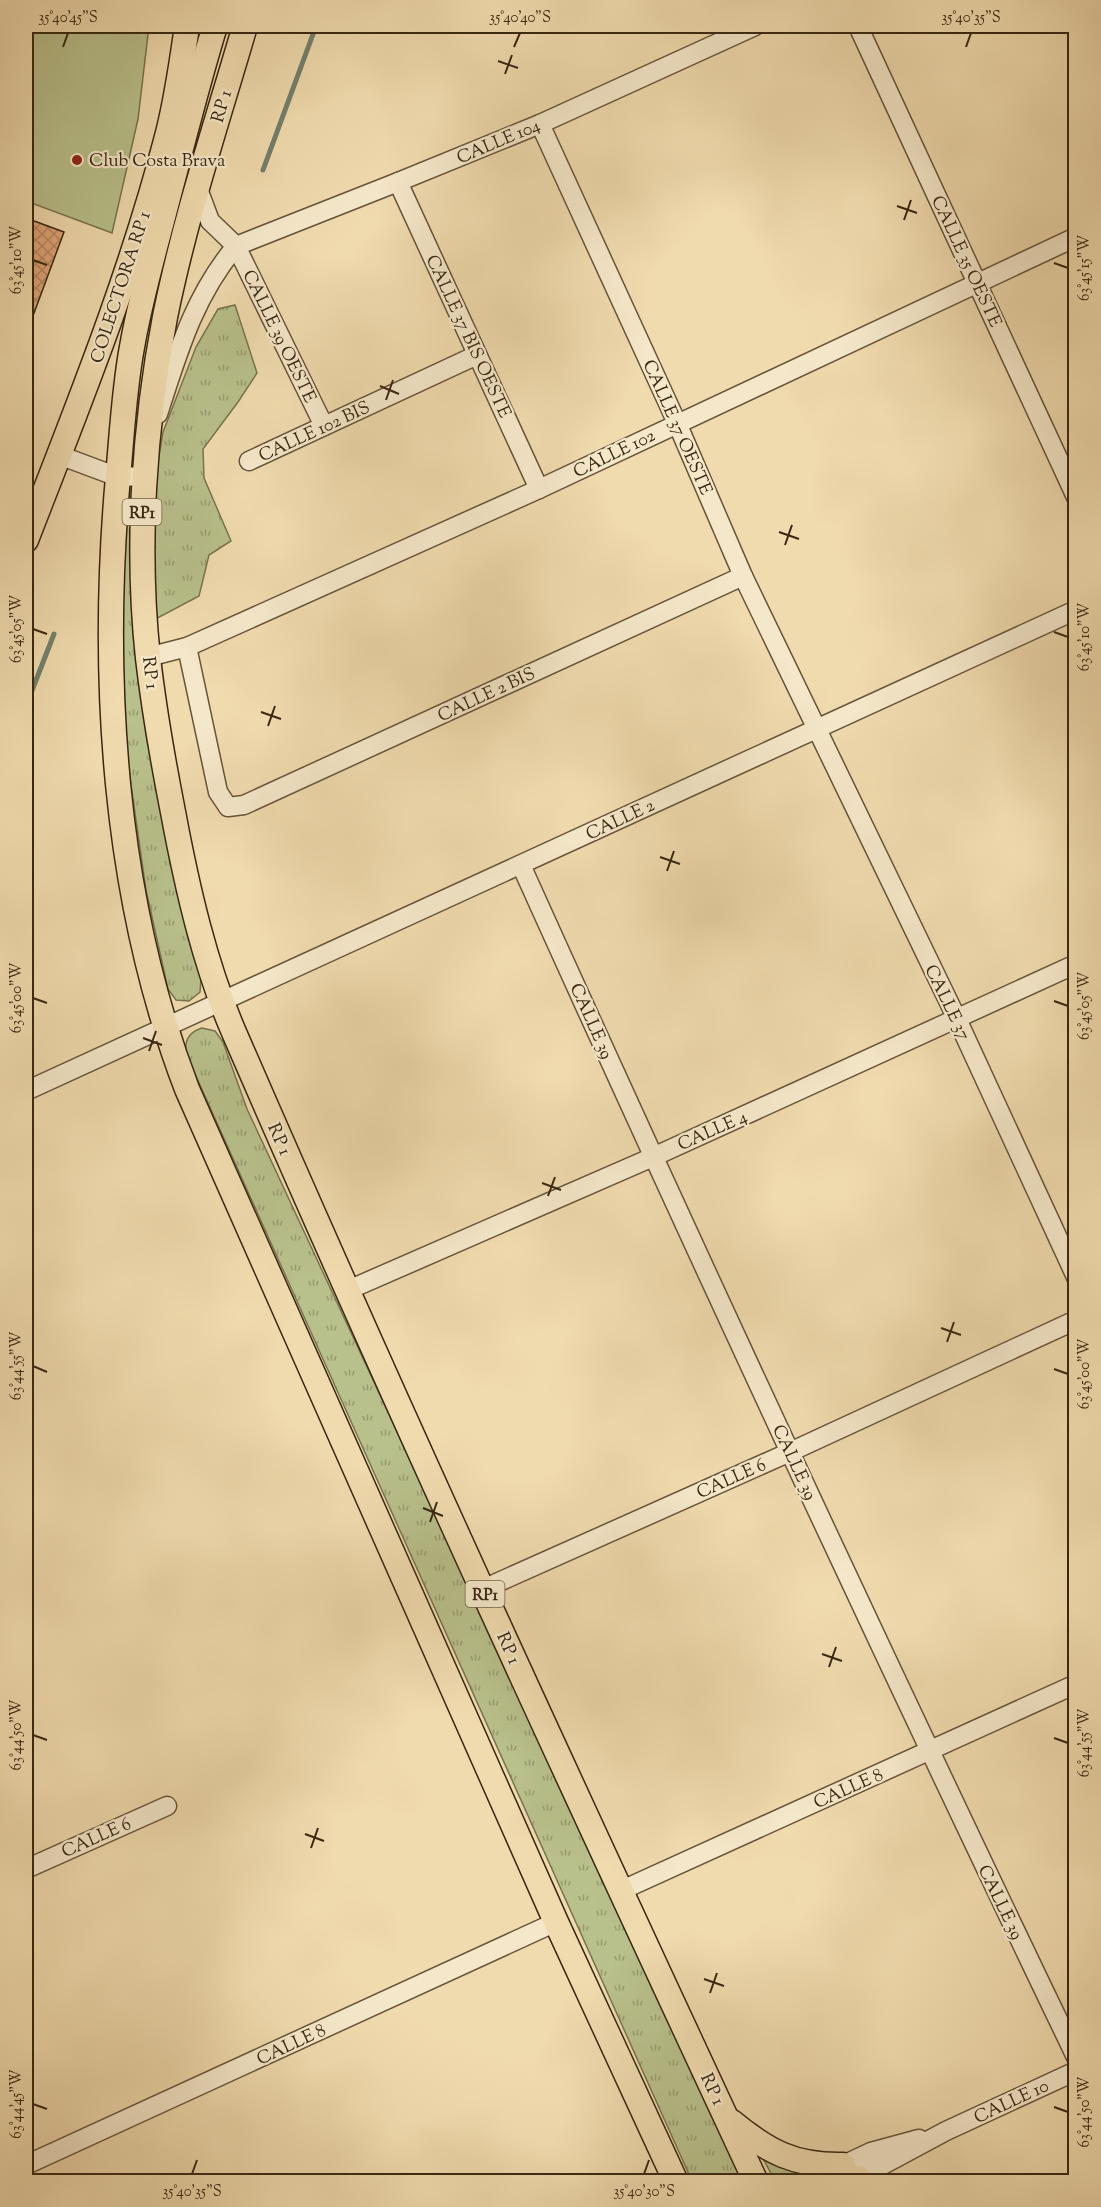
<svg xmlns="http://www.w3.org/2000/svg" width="1101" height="2207" font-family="'Sorts Mill Goudy',serif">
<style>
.grass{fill:url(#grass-tufts);stroke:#78744e;stroke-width:1.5}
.garden{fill:#b8c08b;stroke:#78744e;stroke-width:1.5}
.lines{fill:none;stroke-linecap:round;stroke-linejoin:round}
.stream{stroke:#73806e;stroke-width:5}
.building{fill:url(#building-cross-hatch);stroke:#382712;stroke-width:1.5}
.minor-casing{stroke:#665439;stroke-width:21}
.major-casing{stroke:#382712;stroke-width:27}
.minor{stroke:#f5e8ca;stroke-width:18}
.major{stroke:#f0dbae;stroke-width:24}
.ticks{fill:none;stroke:#382712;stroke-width:2}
.poi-dot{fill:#8f2418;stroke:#f5e8ca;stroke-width:2}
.labels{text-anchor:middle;stroke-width:4.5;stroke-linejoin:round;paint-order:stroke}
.shield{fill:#f5e8ca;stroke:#716149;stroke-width:1.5}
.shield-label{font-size:16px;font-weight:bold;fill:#382712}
.street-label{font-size:18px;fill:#382712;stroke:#f5e8ca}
.poi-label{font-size:18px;fill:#382712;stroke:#f5e8ca;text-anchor:start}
.neatline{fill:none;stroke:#382712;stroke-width:2}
.ticks-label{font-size:15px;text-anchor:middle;fill:#382712}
</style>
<defs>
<pattern id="grass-tufts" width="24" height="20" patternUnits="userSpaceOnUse" patternTransform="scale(1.5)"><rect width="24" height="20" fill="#b8c08b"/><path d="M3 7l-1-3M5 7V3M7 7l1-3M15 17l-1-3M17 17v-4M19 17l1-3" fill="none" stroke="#979c70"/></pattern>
<pattern id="building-cross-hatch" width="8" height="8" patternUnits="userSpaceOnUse" patternTransform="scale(1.5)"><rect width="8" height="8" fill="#dea577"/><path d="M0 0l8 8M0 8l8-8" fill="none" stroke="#b58660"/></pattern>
</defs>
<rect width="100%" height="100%" fill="#f0dbae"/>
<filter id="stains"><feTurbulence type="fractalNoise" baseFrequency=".00333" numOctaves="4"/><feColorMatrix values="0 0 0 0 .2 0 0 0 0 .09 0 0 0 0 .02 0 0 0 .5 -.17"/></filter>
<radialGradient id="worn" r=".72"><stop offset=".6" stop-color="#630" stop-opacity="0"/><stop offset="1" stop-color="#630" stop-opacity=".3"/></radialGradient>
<g class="grass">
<path d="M235 305 257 373 238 402 203 449 204 478 231 541 209 555 199 596 150 622 152 499 163 432 196 347 218 309Z"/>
<path d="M141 400 142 466 161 801 201 979 200 992 189 1001 176 1000 168 989 146 890 126 750 121 647 125 526Z"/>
<path d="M202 1028 215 1031 223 1042 247 1109 742 2173 744 2181H692L186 1054C184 1041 189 1032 202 1028Z"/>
<path d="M759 2151 818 2169 793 2181H775Z"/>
</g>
<path class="garden" d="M26 26H149L138 119 112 233 26 201Z"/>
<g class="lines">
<g class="stream">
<path d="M263 170 316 26"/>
<path d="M26 706 54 634"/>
</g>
</g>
<path class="building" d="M26 218 64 232 27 332H26Z"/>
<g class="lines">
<g class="minor-casing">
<g id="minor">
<path d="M858 26 1076 497"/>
<path d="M540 124 677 423 743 576 957 1019 1076 1277"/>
<path d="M398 182 539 489"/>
<path d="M198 189 210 221 236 246 324 426"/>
<path d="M158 414C178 352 194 296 236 246L398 182 540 124 755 26"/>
<path d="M59 455 118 477 145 476"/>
<path d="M249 461 477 355"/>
<path d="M187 647 218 792 228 807 244 805 743 576"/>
<path d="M148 657 187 647 539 489 1076 237"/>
<path d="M521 865C701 1264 886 1662 1076 2057"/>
<path d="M26 1091 1076 610"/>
<path d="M346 1291 653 1157 1076 964"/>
<path d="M483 1589 790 1452 1076 1320"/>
<path d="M26 1869 167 1806"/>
<path d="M620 1891 1076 1684"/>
<path d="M26 2165 556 1922"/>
<path d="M807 2182 871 2152 919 2139"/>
<path d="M851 2182 946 2131 1076 2071"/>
</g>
</g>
<g class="major-casing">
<g id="major">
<path d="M215 26C198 81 184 138 169 194 156 245 141 295 132 347 124 390 122 434 118 477 100 679 114 899 187 1089L556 1922 676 2182"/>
<path d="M245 26C217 122 185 218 165 317 144 426 136 548 148 658 154 710 163 761 173 812 187 887 205 967 236 1037 403 1422 579 1802 756 2182"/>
<path d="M26 540C78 406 132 273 168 133 177 98 182 61 187 26"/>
<path d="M732 2122C768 2152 795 2166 843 2165"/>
<path d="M854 2182 858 2178"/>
</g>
</g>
<use href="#minor" class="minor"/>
<use href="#major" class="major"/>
</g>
<path class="ticks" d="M63 47 68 33M514 47 520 33M966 47 971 33M498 61 518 68M505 74 512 55M897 206 917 213M904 220 911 200M33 260 47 265M1054 263 1068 268M380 386 399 394M386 400 393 380M779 532 799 539M785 545 792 525M33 629 47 634M1054 632 1068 637M261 712 281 719M268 726 275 706M660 857 680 864M667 871 674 851M33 998 47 1003M1054 1001 1068 1006M143 1038 162 1045M149 1051 156 1031M542 1183 561 1190M548 1196 555 1177M941 1328 961 1335M947 1342 954 1322M33 1366 47 1372M1054 1369 1068 1374M423 1508 443 1516M430 1522 437 1502M822 1654 842 1661M829 1667 836 1647M33 1735 47 1740M1054 1738 1068 1743M305 1834 324 1841M311 1848 318 1828M704 1979 724 1986M710 1993 717 1973M33 2104 47 2109M1054 2107 1068 2112M192 2174 197 2160M644 2174 649 2160"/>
<circle class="poi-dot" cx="77" cy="160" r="6"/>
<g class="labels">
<g class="shield">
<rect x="122.5" y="499" width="39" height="26" rx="4.5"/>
<rect x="465.5" y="1581" width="39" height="26" rx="4.5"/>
</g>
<g class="shield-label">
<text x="142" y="518">RP1</text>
<text x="485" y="1600">RP1</text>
</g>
<g class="street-label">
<text transform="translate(221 106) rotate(-74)" y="6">RP 1</text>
<text transform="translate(498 141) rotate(-23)" y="6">CALLE 104</text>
<text transform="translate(967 261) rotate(65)" y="6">CALLE 35 OESTE</text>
<text transform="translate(120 287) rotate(-72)" y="6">COLECTORA RP 1</text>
<text transform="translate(280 336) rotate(64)" y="6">CALLE 39 OESTE</text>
<text transform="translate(469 336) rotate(65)" y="6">CALLE 37 BIS OESTE</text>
<text transform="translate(678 427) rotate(66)" y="6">CALLE 37 OESTE</text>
<text transform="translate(314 431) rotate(-25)" y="6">CALLE 102 BIS</text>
<text transform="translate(614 453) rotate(-26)" y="6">CALLE 102</text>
<text transform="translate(151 673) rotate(83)" y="6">RP 1</text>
<text transform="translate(486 694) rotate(-25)" y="6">CALLE 2 BIS</text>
<text transform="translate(620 819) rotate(-25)" y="6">CALLE 2</text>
<text transform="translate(948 1002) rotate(64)" y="6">CALLE 37</text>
<text transform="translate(592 1021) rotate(66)" y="6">CALLE 39</text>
<text transform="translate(712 1130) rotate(-24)" y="6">CALLE 4</text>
<text transform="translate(280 1139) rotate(66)" y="6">RP 1</text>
<text transform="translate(795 1462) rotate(65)" y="6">CALLE 39</text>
<text transform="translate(731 1478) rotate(-24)" y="6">CALLE 6</text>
<text transform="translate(509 1648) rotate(66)" y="6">RP 1</text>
<text transform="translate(848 1788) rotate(-24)" y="6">CALLE 8</text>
<text transform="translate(96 1837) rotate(-24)" y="6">CALLE 6</text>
<text transform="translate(1001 1902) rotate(64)" y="6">CALLE 39</text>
<text transform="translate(291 2044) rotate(-25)" y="6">CALLE 8</text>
<text transform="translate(713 2089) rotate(65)" y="6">RP 1</text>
<text transform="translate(1011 2101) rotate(-25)" y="6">CALLE 10</text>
</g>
<g class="poi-label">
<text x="89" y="166">Club Costa Brava</text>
</g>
</g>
<rect width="1101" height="2207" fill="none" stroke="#f0dbae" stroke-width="66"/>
<rect x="33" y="33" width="1035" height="2141" class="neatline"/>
<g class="ticks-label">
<text x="68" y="22">35°40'45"S</text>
<text x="520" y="22">35°40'40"S</text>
<text x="971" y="22">35°40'35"S</text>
<text transform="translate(16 260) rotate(-90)" y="5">63°45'10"W</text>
<text transform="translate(1084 268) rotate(-90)" y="5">63°45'15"W</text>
<text transform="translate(16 629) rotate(-90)" y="5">63°45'05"W</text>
<text transform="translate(1084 637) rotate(-90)" y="5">63°45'10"W</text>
<text transform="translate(16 998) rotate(-90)" y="5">63°45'00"W</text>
<text transform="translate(1084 1006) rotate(-90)" y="5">63°45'05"W</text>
<text transform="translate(16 1366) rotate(-90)" y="5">63°44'55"W</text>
<text transform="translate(1084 1374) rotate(-90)" y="5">63°45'00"W</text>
<text transform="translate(16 1735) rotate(-90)" y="5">63°44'50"W</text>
<text transform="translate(1084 1743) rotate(-90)" y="5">63°44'55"W</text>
<text transform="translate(16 2104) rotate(-90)" y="5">63°44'45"W</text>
<text transform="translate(1084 2112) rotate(-90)" y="5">63°44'50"W</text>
<text x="192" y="2196">35°40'35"S</text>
<text x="644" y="2196">35°40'30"S</text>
</g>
<rect width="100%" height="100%" filter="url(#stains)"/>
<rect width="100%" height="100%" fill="url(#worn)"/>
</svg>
